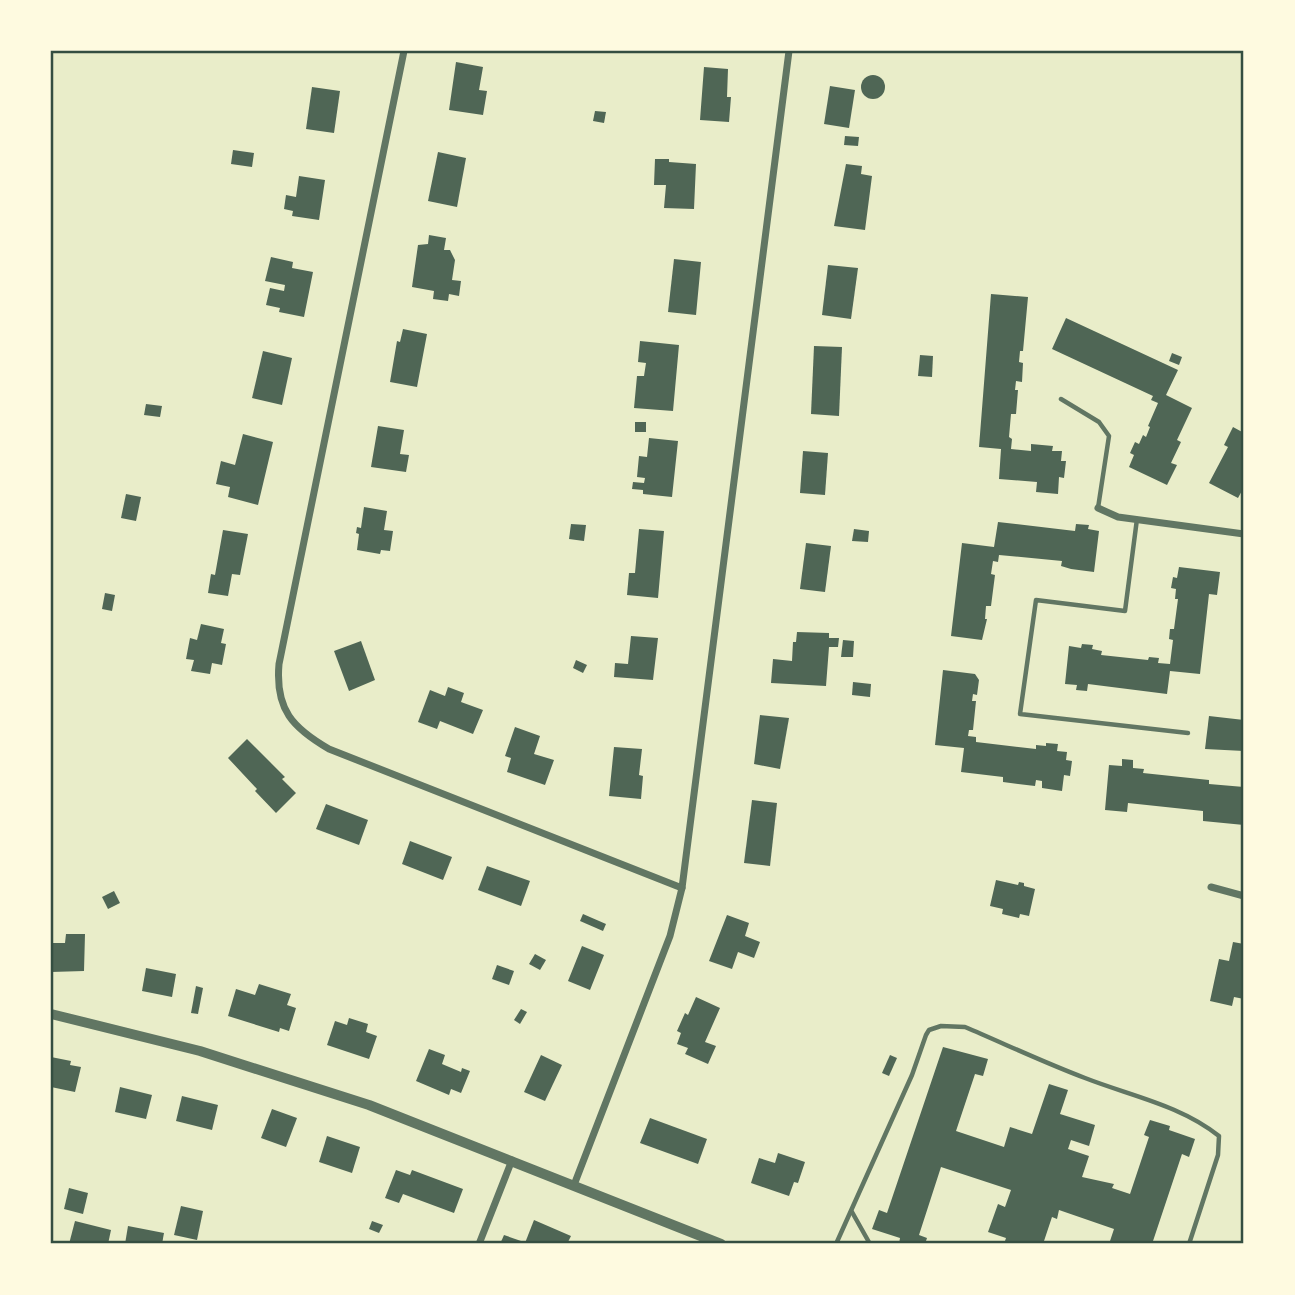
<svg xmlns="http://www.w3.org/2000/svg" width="1295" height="1295" font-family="'Titillium Web',sans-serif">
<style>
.building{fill:#4f6655}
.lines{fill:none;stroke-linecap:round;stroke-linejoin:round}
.service{stroke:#617663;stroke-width:4.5}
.minor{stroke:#617663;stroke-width:7}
.tertiary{stroke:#617663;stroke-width:10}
.neatline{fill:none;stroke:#344e41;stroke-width:2.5}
</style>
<rect width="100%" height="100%" fill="#e9edc9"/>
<g class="building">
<path d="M456 62 483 67 479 90 487 91 483 115 449 110Z"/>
<path d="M704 67 728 69 727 97H731L729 122 700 120Z"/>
<circle cx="873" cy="87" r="12"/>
<path d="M830 86 855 90 849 128 824 124Z"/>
<path d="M312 87 340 91 334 133 306 129Z"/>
<path d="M595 111 606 112 604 123 593 121Z"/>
<path d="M845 136 859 137 858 146 844 145Z"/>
<path d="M233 150 254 153 252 167 231 164Z"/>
<path d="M438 152 466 158 457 207 428 201Z"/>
<path d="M655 159H669V162L696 164 694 209 664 208 666 185H654Z"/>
<path d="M846 164 862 166 861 174 872 176 865 230 834 226Z"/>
<path d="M299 176 325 180 319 220 292 216 293 211 284 209 286 195 296 197Z"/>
<path d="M429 235 446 238 444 250H450L455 260 452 280 461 281 459 296 449 294 448 301 433 299 434 291 412 287 418 245 428 244Z"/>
<path d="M271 257 293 262 292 268 313 272 304 317 279 312 280 308 266 305 270 288 284 291 285 285 265 281Z"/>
<path d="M674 259 701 262 696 315 668 312Z"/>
<path d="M828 265 858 268 851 319 822 315Z"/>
<path d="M991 294 1028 297 1023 351H1020L1019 362 1023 363 1022 382 1016 381 1015 390H1018L1016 414H1011L1009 437 1012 439 1011 449 1031 451V444L1053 446 1052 451H1062L1061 461H1066L1064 478 1059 477 1058 494 1036 492 1037 482 999 479 1001 449 979 447Z"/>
<path d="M1066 318 1178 370 1166 395 1192 408 1177 440 1181 442 1171 463 1177 465 1167 485 1129 467 1134 455 1130 453 1135 442 1139 444 1143 435 1146 437 1150 427 1148 426 1158 403 1151 400 1153 396 1052 349Z"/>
<path d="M403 329 427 334 417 387 390 382 397 341 400 342Z"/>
<path d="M640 341 679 345 673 411 634 408 637 376H644L646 363 638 362Z"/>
<path d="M814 346 842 347 839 416 811 414Z"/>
<path d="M263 351 292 358 282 405 252 398Z"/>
<path d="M1172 353 1182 357 1179 365 1169 361Z"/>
<path d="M920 355 933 356 932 377 918 376Z"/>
<path d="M146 404 162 406 160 417 144 415Z"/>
<rect x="635" y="422" width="11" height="10"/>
<path d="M378 426 404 430 400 454 409 455 406 472 371 467Z"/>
<path d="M1233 427 1244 433V487L1238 498 1209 483 1228 447 1224 445Z"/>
<path d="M243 434 273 442 258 505 228 497 230 487 216 484 221 461 235 465Z"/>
<path d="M649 438 678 441 672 497 643 494V490L632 489 633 482 644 483 645 478 637 477 639 456 647 457Z"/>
<path d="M803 451 828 453 825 495 800 493Z"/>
<path d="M126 494 141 497 136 521 121 518Z"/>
<path d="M364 507 387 511 384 530 393 531 390 551 381 550 380 554 357 550 359 534 356 533 357 527 361 528Z"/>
<path d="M998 522 1075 531 1076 524 1089 525 1088 529 1099 531 1094 572 1071 569 1061 566 1062 561 999 555 998 562 993 561 991 574 995 575 991 606H986L985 619H987L982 640 951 636 962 543 994 547Z"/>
<path d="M571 524 586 525 584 541 569 539Z"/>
<path d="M639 529 664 531 658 598 627 595 629 573H635Z"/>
<path d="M854 529 869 531 868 542 852 541Z"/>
<path d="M223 530 248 534 240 575 232 574 228 596 208 593 211 574 215 575Z"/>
<path d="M806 543 831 546 825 592 800 589Z"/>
<path d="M1179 567 1220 572 1217 595 1209 594 1200 674 1170 671 1167 694 1088 684 1087 691 1076 690 1077 685 1065 684 1069 646 1081 648 1082 644 1093 645 1092 649 1102 651 1101 655 1148 660 1149 657 1159 658 1158 663 1170 664 1173 640 1169 639 1170 629H1174L1178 599H1175L1176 589 1171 588 1173 577 1177 578Z"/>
<path d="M105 593 115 595 112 611 102 609Z"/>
<path d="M201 624 224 629 221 643 226 644 222 665 212 663 210 674 191 671 194 660 186 659 190 638 197 640Z"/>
<path d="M797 632 829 633V638H839L838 647H829L826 686 771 683 773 659 792 661 793 642H796Z"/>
<path d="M631 636 658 638 653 680 614 677 615 663 628 664Z"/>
<path d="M843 640 854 641 853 657H841Z"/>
<path d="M361 641 375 680 349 691 334 651Z"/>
<path d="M576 660 587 665 583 673 573 668Z"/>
<path d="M943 670 975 674 979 680 977 695 973 694 972 701H976L973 730H969L968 736 976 737V742L1036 749V745L1046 746V743L1058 744 1057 751 1067 752 1066 760 1072 761 1070 776 1064 775 1062 791 1042 788V781L1036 780 1035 786 1003 782V777L961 772 964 748 935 745Z"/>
<path d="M853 682 871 684 870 697 852 695Z"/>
<path d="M448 687 464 693 461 702 483 710 473 734 440 721 437 729 418 722 430 690 445 696Z"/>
<path d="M760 715 789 718 780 769 754 764Z"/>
<path d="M1209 716 1244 720V751L1205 749Z"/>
<path d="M515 727 540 736 534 754 554 760 545 785 507 772 511 758 505 756Z"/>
<path d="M247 739 285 777 282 779 296 793 276 813 255 791 257 789 228 758Z"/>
<path d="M614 747 642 749 639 775 643 776 641 799 609 796Z"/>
<path d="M1122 759 1133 760V768L1144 769 1143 773 1209 780V784L1244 787V825L1203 821V811L1128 803 1127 812 1105 810 1109 765 1122 766Z"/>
<path d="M752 800 777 803 770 866 744 863Z"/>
<path d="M326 804 368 820 359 845 316 829Z"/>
<path d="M410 841 452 857 443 880 402 864Z"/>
<path d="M487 866 530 881 521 906 478 890Z"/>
<path d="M996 880 1018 885 1019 882 1024 883V886L1035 889 1029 916 1020 914 1019 918 1002 914 1003 909 990 906Z"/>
<path d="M114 891 120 903 108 909 102 897Z"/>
<path d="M583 914 606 924 603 931 580 921Z"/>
<path d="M727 915 749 923 745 936 760 942 754 958 738 952 732 969 709 961Z"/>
<path d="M66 934H85L84 971 51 972V943H65Z"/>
<path d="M1233 942 1244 944V999L1234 997 1232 1006 1210 1001 1219 959 1229 961Z"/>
<path d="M582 946 604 955 590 990 568 981Z"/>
<path d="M535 954 546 960 540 970 529 964Z"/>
<path d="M497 965 514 971 509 985 492 979Z"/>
<path d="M146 968 176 974 172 997 142 991Z"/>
<path d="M259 984 291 994 287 1005 296 1008 289 1031 280 1028 279 1032 228 1016 236 989 255 995Z"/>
<path d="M196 986 203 988 198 1014 191 1013Z"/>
<path d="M696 997 720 1008 705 1042 716 1046 708 1064 685 1054 688 1048 677 1044 681 1033 677 1031 685 1013 688 1015Z"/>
<path d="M521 1009 527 1012 520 1024 514 1020Z"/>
<path d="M349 1018 368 1024 366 1032 377 1036 369 1059 327 1045 335 1021 347 1025Z"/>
<path d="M943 1047 988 1059 983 1076 975 1074 956 1131 1004 1147 1010 1127 1032 1134 1049 1084 1068 1090 1060 1114 1095 1125 1089 1146 1071 1140 1068 1149 1089 1156 1082 1177 1114 1184 1112 1188 1130 1194 1149 1137 1144 1135 1150 1120 1170 1126 1169 1130 1195 1139 1189 1157 1182 1154 1152 1244H1109L1114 1229 1059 1210 1057 1219 1052 1217 1043 1244H1004L1006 1238 988 1232 998 1204 1005 1207 1011 1190 941 1167 919 1235 927 1238 925 1244H899L900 1238 872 1229 879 1210 887 1213Z"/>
<path d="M429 1049 445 1055 442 1064 461 1072 462 1068 470 1071 461 1093 451 1089 449 1095 416 1081Z"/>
<path d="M541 1055 562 1065 545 1101 524 1092Z"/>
<path d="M890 1055 897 1058 889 1076 882 1073Z"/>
<path d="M51 1057 71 1061 70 1065 81 1067 75 1092 51 1087Z"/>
<path d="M120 1087 152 1095 146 1119 115 1112Z"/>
<path d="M182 1096 218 1105 212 1130 176 1121Z"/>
<path d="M272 1109 297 1118 286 1147 261 1138Z"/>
<path d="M650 1118 707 1139 698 1164 640 1143Z"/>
<path d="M327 1136 360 1147 352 1173 319 1162Z"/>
<path d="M778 1153 805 1162 798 1183 794 1182 789 1196 751 1183 759 1158 775 1163Z"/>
<path d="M396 1170 410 1175 412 1170 463 1189 454 1213 403 1194 399 1203 385 1198Z"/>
<path d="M69 1188 88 1193 83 1214 64 1209Z"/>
<path d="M181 1206 203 1211 197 1240 174 1235Z"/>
<path d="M534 1220 571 1236 567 1244 525 1243Z"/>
<path d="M75 1221 111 1230 108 1244H69Z"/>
<path d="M372 1221 383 1225 379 1233 369 1229Z"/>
<path d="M128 1226 164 1233 162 1244H125Z"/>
<path d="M504 1235 521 1241 520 1244H500Z"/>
</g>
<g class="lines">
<g class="service">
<path d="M1061 399 1099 422 1109 436 1098 508"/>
<path d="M1137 519 1125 611 1036 600 1020 714 1188 733"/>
<path d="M852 1212 870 1244"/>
<path d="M836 1244 912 1075 926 1035 929 1030 941 1026 965 1027C1005 1044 1045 1063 1085 1078 1131 1096 1180 1105 1219 1136L1218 1155 1189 1244"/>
</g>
<g class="minor">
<path d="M404 51 279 664C275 710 293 728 329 749L682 888 789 51"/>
<path d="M1098 508 1118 517 1244 534"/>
<path d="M1211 887 1244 896"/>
<path d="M574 1185 670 936 682 888"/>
<path d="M479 1244 512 1160"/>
</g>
<path class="tertiary" d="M51 1014 200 1051 369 1105 721 1244"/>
</g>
<rect width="1295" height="1295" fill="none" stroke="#fefae0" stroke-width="105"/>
<rect x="52" y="52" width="1190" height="1190" class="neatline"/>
</svg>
